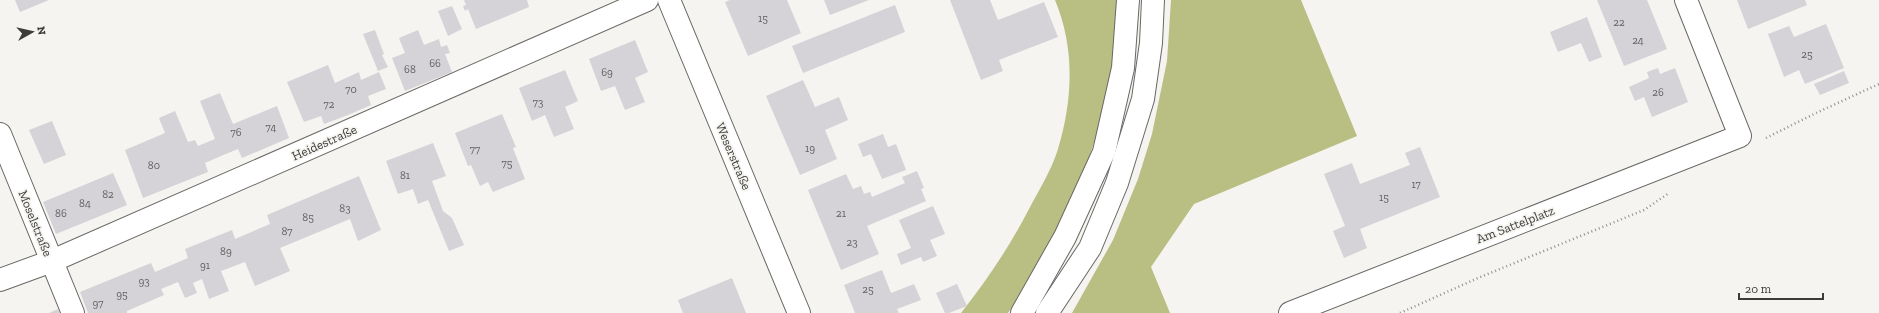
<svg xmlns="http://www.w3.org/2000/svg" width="1879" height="313" font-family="'Zilla Slab',serif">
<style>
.forest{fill:#b9bf83}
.building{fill:#d5d3d7}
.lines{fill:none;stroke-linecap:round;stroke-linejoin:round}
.minor-casing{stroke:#696865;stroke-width:24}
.highway-casing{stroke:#696865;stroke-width:24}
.path{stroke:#90908d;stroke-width:2.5;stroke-dasharray:1 3;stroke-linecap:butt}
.minor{stroke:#fff;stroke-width:22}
.highway{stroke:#fff;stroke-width:22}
.labels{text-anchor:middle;stroke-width:3.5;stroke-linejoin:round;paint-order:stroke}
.number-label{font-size:11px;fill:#626261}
.street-label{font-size:13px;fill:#3c3c3a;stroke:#f5f4f0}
</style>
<rect width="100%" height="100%" fill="#f5f4f0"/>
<g class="forest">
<path d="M1055 0H1119C1116 32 1114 64 1107 96 1089 174 1054 248 1008 313H961C987 280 1010 246 1029 209 1039 190 1052 169 1058 149 1073 99 1075 48 1055 0Z"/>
<path d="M1171 0H1301L1357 136 1194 204 1151 267 1170 313H1072L1113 240 1138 179 1152 134 1167 61Z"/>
</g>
<g class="building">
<path d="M15 0H49L20 12Z"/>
<path d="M464 0H527L529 7 476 29 468 9 465 11 463 6 466 5Z"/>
<path d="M730 0H787L801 33 748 56 725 2Z"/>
<path d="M824 0H869L830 15Z"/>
<path d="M950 0H990L998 20 1044 2 1058 37 999 60 1003 71 981 80Z"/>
<path d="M1597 0H1647L1667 49 1624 66Z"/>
<path d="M1737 0H1805L1807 5 1748 29Z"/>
<path d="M895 5 905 32 803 73 792 46Z"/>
<path d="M452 6 462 29 448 36 438 11Z"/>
<path d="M1587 17 1602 57 1589 62 1581 43 1558 52 1550 32Z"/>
<path d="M1826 24 1844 68 1805 84 1799 70 1784 77 1768 34 1789 26 1794 37Z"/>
<path d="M375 30 384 54 382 55 388 67 378 71 363 34Z"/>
<path d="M418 30 424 45 439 39 441 47 447 45 450 53 445 54 452 72 405 91 392 58 405 53 399 38Z"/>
<path d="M635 40 648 72 635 78 645 102 625 110 615 86 601 91 589 59Z"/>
<path d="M328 65 335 83 359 72 361 80 379 72 386 89 368 96 371 105 348 115 324 124 321 116 304 122 287 82Z"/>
<path d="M1658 68 1660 74 1675 68 1688 102 1652 117 1644 97 1635 101 1629 87 1649 78 1647 72Z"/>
<path d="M565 70 578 101 565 107 574 129 554 137 545 115 532 121 519 88Z"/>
<path d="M1844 71 1849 83 1820 95 1814 84Z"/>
<path d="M803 80 815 107 839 97 848 120 825 130 837 159 800 175 766 96Z"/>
<path d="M220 93 233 124 277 106 289 138 242 158 238 149 221 156 205 163 208 172 143 198 125 150 165 133 159 118 175 111 188 142 195 140 198 146 215 139 200 101Z"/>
<path d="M502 114 516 147 513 148 525 179 493 192 488 182 480 186 471 165 468 166 455 133Z"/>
<path d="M52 121 66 155 44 164 29 130Z"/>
<path d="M883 134 888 147 896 144 906 170 882 179 871 154 863 157 858 144Z"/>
<path d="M433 143 446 176 432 181 443 211 452 218 464 245 449 251 428 200 418 204 413 189 398 194 386 161Z"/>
<path d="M1420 147 1440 197 1360 229 1367 248 1344 258 1333 231 1345 226 1324 174 1352 163 1360 184 1410 165 1405 153Z"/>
<path d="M917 171 924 188 921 189 926 201 867 226 879 254 841 270 808 190 846 174 853 189 861 186 864 194 870 192 872 197 905 183 902 177Z"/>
<path d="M113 173 127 205 56 234 43 202Z"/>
<path d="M359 176 381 230 358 241 350 219 280 248 290 271 255 286 245 262 221 271 229 291 209 299 202 279 193 283 197 293 185 298 178 282 161 289 164 295 127 311V313H88L80 292 151 263 155 272 188 258 185 249 232 230 235 239 270 224 267 215Z"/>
<path d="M933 206 945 234 930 240 937 256 923 262 921 257 901 265 897 254 911 248 899 220Z"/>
<path d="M882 270 891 293 914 284 921 300 897 309 899 313H855L844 285Z"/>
<path d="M732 278 746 313H683L678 300Z"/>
<path d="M957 284 967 306 949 313H945L936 293Z"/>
<path d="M58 309 60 313H49Z"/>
</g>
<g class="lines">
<g class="minor-casing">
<g id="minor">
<path d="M669 0 799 313"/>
<path d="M0 134 73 313"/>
<path d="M0 280 52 261 647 0"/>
<path d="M1290 313 1740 136 1686 0"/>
</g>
</g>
<g class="highway-casing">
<g id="highway">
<path d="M1022 313 1065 237 1104 152 1123 68 1128 0"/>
<path d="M1047 313 1090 248 1117 183 1143 99 1151 43 1153 0"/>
</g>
</g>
<g class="path">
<path d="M1766 138 1816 113 1879 84"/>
<path d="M1400 313 1478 278 1644 210 1669 193"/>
</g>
<use href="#minor" class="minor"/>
<use href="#highway" class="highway"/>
</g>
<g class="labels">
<g class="number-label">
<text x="763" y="22">15</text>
<text x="1619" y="26">22</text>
<text x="1638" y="44">24</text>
<text x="1807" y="58">25</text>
<text x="435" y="67">66</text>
<text x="410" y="73">68</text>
<text x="607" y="76">69</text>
<text x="351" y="93">70</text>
<text x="1658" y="96">26</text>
<text x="538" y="106">73</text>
<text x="329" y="108">72</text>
<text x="271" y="131">74</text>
<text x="236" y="136">76</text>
<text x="810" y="152">19</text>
<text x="475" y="153">77</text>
<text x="507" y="167">75</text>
<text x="154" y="169">80</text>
<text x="405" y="179">81</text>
<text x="1416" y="188">17</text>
<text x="108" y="198">82</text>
<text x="1384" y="201">15</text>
<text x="85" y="207">84</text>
<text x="345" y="212">83</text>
<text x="61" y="217">86</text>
<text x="841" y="217">21</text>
<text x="308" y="221">85</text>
<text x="287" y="235">87</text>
<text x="852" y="246">23</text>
<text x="226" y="255">89</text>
<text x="205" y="269">91</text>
<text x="144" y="285">93</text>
<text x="868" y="293">25</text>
<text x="122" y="298">95</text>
<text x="98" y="307">97</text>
</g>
<g class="street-label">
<text transform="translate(324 142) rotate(-24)" y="5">Heidestraße</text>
<text transform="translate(734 156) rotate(67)" y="5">Weserstraße</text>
<text transform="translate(36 223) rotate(68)" y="5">Moselstraße</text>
<text transform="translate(1515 224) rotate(-21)" y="5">Am Sattelplatz</text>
</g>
</g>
<g transform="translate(32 32) rotate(82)" stroke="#f5f4f0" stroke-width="3" paint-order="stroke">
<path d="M0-3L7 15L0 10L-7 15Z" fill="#3c3c3a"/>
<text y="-6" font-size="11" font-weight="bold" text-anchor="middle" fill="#3c3c3a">N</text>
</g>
<path d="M1739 293v6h84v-6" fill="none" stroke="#3c3c3a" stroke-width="2"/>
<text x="1745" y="293" font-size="12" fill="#3c3c3a" stroke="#f5f4f0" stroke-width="3" paint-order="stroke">20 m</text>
</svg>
